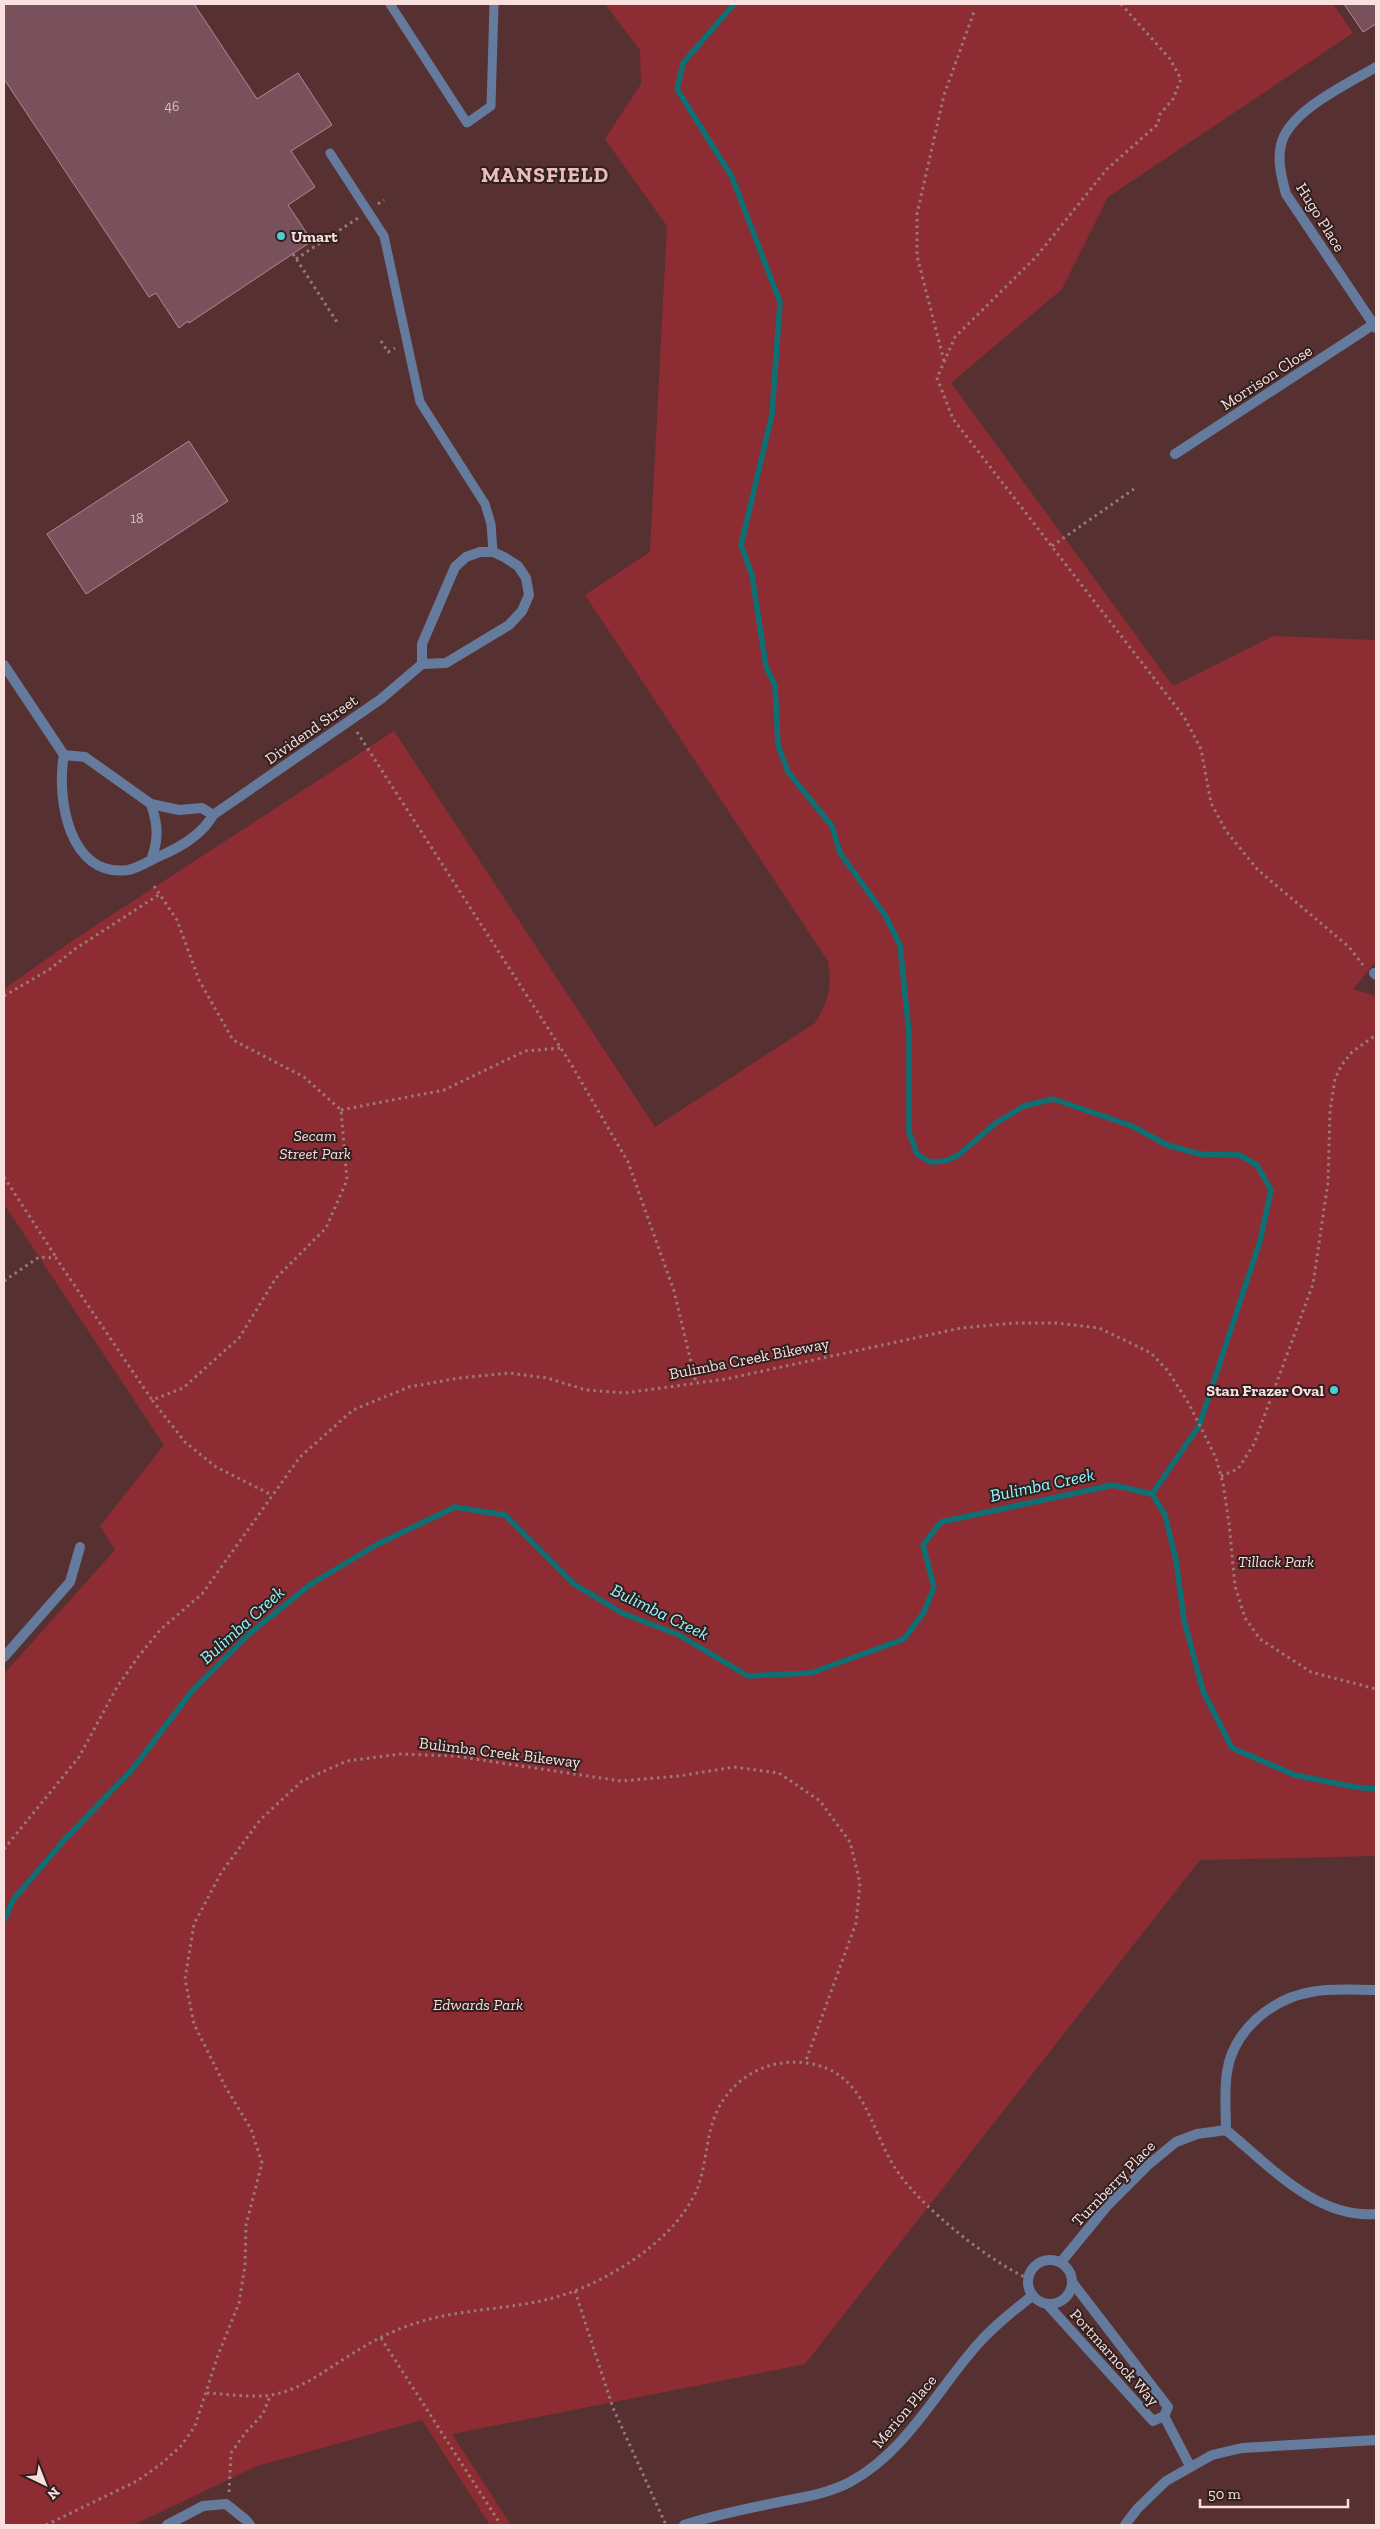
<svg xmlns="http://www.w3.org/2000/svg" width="1380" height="2529" font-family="'Zilla Slab',serif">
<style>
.green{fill:#8e2c34}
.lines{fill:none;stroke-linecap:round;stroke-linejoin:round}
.stream{stroke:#0d7075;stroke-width:5.5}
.building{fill:#78515c;stroke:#b38894}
.path{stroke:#9a7978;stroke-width:3;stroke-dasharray:2.5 4;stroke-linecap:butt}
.lane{stroke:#657b9e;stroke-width:9}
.street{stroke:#657b9e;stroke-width:10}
.poi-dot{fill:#51ccd3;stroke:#301f1f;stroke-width:2}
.labels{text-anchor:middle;stroke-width:4;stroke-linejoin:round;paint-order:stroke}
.number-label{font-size:14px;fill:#d9bcbe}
.street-label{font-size:16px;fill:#f9e0df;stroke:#301f1f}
.poi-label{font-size:16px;font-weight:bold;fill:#f9e0df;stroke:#301f1f;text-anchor:start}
.park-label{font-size:16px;font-style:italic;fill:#f9dcdb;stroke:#301f1f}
.water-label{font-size:18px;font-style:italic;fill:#8ef9fe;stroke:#301f1f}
.district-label{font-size:21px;font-weight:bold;letter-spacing:1px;fill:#edbdbc;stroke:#301f1f}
</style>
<rect width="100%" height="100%" fill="#573131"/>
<path class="green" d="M605 4H1333L1353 33 1108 197 1062 289 951 383 1173 686 1273 636 1376 640V961L1353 989 1376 996V1856L1200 1860 805 2364 452 2434 511 2525H490L422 2420 257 2466 133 2525H4V1674L115 1550 100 1526 164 1445 4 1204V989L75 939 394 731 655 1127 815 1023C829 1000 832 988 828 961L585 595 650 552 667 226 605 139 641 84 640 50Z"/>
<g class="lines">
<g class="stream">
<path d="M734 4 683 63 677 89 732 177 780 302 772 414 741 545 752 575 766 667 775 685 778 745 788 772 832 826 840 853 885 915 900 945 909 1033V1132L917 1154 930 1162 945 1161 957 1156 996 1123 1024 1106 1053 1099 1132 1126 1167 1145 1200 1154 1239 1155 1257 1165 1271 1190 1260 1241 1199 1426 1152 1494"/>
<path d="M4 1920 13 1900 65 1839 131 1771 192 1691 249 1634 311 1584 376 1545 455 1507 505 1515 574 1584 622 1613 679 1635 748 1676 811 1673 904 1639 924 1612 934 1587 923 1545 941 1522 1113 1485 1152 1494 1165 1515 1176 1560 1184 1620 1203 1691 1232 1748 1295 1775 1354 1787 1376 1789"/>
</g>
</g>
<g class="building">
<path d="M4 4H194L257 99 298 73 332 125 291 151 315 187 288 205 312 241 189 323 188 321 179 328 156 293 149 297 4 79Z"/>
<path d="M1344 4H1376V24L1363 32Z"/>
<path d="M189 441 228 501 86 594 47 534Z"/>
</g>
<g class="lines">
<g class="path">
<path d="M1121 4 1170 59 1181 79 1173 99 1160 114 1158 124 1107 169 1036 257 955 337 937 378 953 419 1184 717 1201 749 1211 803 1226 831 1258 870 1349 947 1363 965"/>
<path d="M378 204 384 200"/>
<path d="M293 254 337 322"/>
<path d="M296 259 358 218"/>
<path d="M381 341 388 352 395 348"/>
<path d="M944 361 917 256V214L944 95 975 9"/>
<path d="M1052 546 1134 489"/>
<path d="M357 732 571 1064 628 1162 674 1291 696 1383"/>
<path d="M154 886 177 920 199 980 233 1040 304 1077 341 1110 347 1180 326 1228 276 1278 239 1338 183 1388 152 1400 185 1442 216 1467 272 1495"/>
<path d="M4 996 50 969 75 949 160 894"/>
<path d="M341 1110 444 1090 525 1051 561 1048"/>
<path d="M4 1177 56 1257"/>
<path d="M4 1281 39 1257 56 1258 152 1400"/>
<path d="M1221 1476 1238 1469 1254 1444 1313 1284 1328 1182 1330 1111 1335 1079 1341 1066 1352 1052 1376 1035"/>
<path d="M4 1849 79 1757 117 1687 138 1657 161 1629 202 1594 300 1457 353 1410 409 1387 459 1378 509 1373 547 1378 586 1390 625 1393 726 1379 961 1328 1015 1323H1056L1099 1328 1151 1353 1168 1371 1189 1404 1216 1458 1223 1483 1229 1523 1235 1586 1245 1618 1260 1639 1311 1672 1376 1689"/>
<path d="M575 2291 613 2408 666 2525"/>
<path d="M381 2338 501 2525"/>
<path d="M207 2393C227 2394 251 2398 271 2395 303 2390 332 2365 360 2349 376 2339 395 2330 413 2324 457 2309 505 2310 549 2299 593 2288 641 2260 672 2227 682 2216 693 2200 698 2187 707 2162 706 2133 718 2109 735 2076 769 2058 806 2063 869 2071 869 2134 900 2175 924 2209 989 2261 1027 2278"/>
<path d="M229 2492 231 2453 246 2432 263 2414 270 2396"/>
<path d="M46 2525 137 2481 161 2464 181 2446 195 2426 218 2355 239 2303 245 2265 246 2225 262 2163 251 2129 225 2086 194 2024 185 1979 194 1924 221 1873 260 1820 302 1781 347 1761 400 1754 455 1756 621 1781 679 1776 734 1767 779 1773 820 1801 850 1842 860 1883 856 1923 805 2063"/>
</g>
<g class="lane">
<path d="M390 4 467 123 491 106 494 4"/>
<path d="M330 153 384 236 420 402 485 504 491 524 493 552"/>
</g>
<g class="street">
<path d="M1376 67C1348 84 1288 111 1281 145 1277 161 1282 179 1286 194L1376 328"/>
<path d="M1175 454 1374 324"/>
<path d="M4 665 64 755C56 798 69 878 128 870 139 868 150 860 160 856 181 847 202 835 213 815L381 699 422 664 446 663 509 625 522 611 529 595 526 578 518 566 504 557 493 552H480L466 557 455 567 422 644V664"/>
<path d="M64 755 85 757 151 804 179 810 202 808 213 815"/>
<path d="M151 860C159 839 158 825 151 804"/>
<path d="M1374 973 1376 975"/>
<path d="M4 1657 70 1582 80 1547"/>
<path d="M1226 2130C1226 2111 1224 2091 1227 2072 1233 2031 1271 1999 1311 1992 1331 1988 1355 1990 1376 1990"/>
<circle cx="1050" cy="2282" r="22"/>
<path d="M1061 2262 1107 2206 1148 2165 1176 2142 1197 2134 1226 2130C1269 2165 1316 2219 1376 2214"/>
<path d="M1047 2304 1153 2421 1164 2416 1168 2407 1072 2282"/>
<path d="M1164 2416 1190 2466"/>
<path d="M167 2525 203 2506 226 2504 246 2520 250 2525"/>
<path d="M684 2525C717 2514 750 2508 784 2501 806 2497 829 2493 850 2482 907 2451 936 2391 978 2344 994 2326 1013 2311 1032 2296"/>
<path d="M1125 2525 1137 2509 1166 2481 1212 2455 1242 2448 1376 2440"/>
</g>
</g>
<g class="poi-dot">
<circle cx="281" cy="236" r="5"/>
<circle cx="1334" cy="1390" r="5"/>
</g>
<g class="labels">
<g class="number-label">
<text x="172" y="111">46</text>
<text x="137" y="523">18</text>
</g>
<g class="street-label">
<text transform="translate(1321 217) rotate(58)" y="6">Hugo Place</text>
<text transform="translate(1266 377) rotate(-33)" y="6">Morrison Close</text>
<text transform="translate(311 729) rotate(-35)" y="6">Dividend Street</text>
<text transform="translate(749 1358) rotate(-11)" y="6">Bulimba Creek Bikeway</text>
<text transform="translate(500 1752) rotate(7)" y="6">Bulimba Creek Bikeway</text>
<text transform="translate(1113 2183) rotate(-46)" y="6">Turnberry Place</text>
<text transform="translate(1115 2357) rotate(48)" y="6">Portmarnock Way</text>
<text transform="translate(904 2411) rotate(-50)" y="6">Merion Place</text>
</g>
<g class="poi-label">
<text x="291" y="242">Umart</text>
<text x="1324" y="1396" text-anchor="end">Stan Frazer Oval</text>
</g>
<g class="park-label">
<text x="315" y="1141">Secam<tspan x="315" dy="18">Street Park</tspan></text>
<text x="1276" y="1567">Tillack Park</text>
<text x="478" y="2010">Edwards Park</text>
</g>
<g class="water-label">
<text transform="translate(1042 1485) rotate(-12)" y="6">Bulimba Creek</text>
<text transform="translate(660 1612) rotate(26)" y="6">Bulimba Creek</text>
<text transform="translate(242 1625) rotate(-42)" y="6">Bulimba Creek</text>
</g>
<g class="district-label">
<text x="545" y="182">MANSFIELD</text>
</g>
</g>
<rect width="1380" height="2529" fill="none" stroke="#f9e0df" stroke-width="10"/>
<g transform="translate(45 2484) rotate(137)" stroke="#301f1f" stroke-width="4" paint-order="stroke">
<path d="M0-4L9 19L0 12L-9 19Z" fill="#f9e0df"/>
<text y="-8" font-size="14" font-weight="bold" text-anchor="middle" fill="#f9e0df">N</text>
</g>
<path d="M1200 2499v8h148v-8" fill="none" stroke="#f9e0df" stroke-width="2.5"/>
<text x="1208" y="2499" font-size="15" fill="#f9e0df" stroke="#301f1f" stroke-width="4" paint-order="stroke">50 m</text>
</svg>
